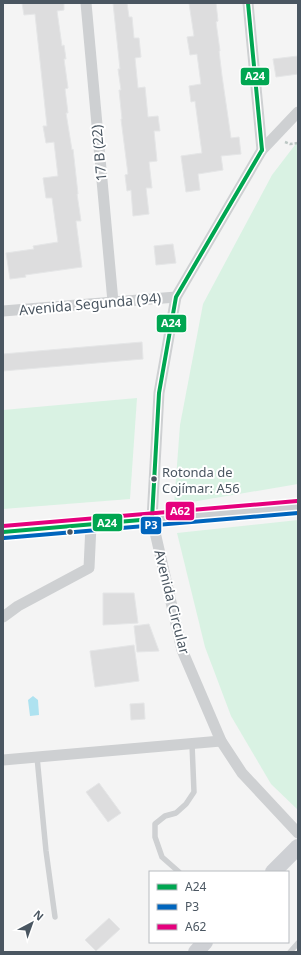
<svg xmlns="http://www.w3.org/2000/svg" width="301" height="955" font-family="'Noto Sans',sans-serif">
<style>
.green{fill:#d9f2e3}
.water{fill:#aee2f0}
.building{fill:#ddddde;stroke:#e5e6e7}
.lines{fill:none;stroke-linecap:round;stroke-linejoin:round}
.path{stroke:#bcc7c4;stroke-width:2.5;stroke-dasharray:3 2;stroke-linecap:butt}
.service{stroke:#ced0d2;stroke-width:5.5}
.minor{stroke:#ced0d2;stroke-width:11}
.secondary{stroke:#ced0d4;stroke-width:16}
.primary{stroke:#caced1;stroke-width:18}
.bus-1-casing{stroke:#fff;stroke-width:7}
.bus-2-casing{stroke:#fff;stroke-width:7}
.bus-3-casing{stroke:#fff;stroke-width:7}
.bus-1{stroke:#00a651;stroke-width:4}
.bus-2{stroke:#0065bd;stroke-width:4}
.bus-3{stroke:#e5007d;stroke-width:4}
.bus-dot{fill:#4a5661;stroke:#fff;stroke-width:1.5}
.labels{text-anchor:middle;stroke-width:4;stroke-linejoin:round;paint-order:stroke}
.bus-label{font-size:13px;fill:#4a5661;stroke:#fff;text-anchor:start}
.street-label{font-size:14px;fill:#4a5661;stroke:#fff}
.line-badge{stroke:#fff;stroke-width:1.5}
.badge-label{font-size:11px;text-anchor:middle;font-weight:bold;fill:#fff}
</style>
<rect width="100%" height="100%" fill="#f4f4f4"/>
<g class="green">
<path d="M298 141V484L174 505 180 425 203 304 272 175Z"/>
<path d="M137 398 130 499 3 509V410Z"/>
<path d="M298 520V810L271 784 231 716 205 647 177 533Z"/>
</g>
<path class="water" d="M33 696 38 700 39 715 30 716 28 700Z"/>
<g class="building">
<path d="M22 3H64V10L57 11 62 46 64 45 66 59H64L68 88 65 89 68 113H66L72 150 73 149 78 194H77L81 221H76L82 267 25 275 26 277 10 279 6 253 34 249 33 246 58 242 52 198H46L43 178 58 176 54 142 46 143 43 126H47L35 14 24 15Z"/>
<path d="M113 3H127L129 17H132L134 38H139L141 57 135 58 138 88 145 87 148 117 158 116 160 131H154L157 161 149 162 152 188H146L149 214 133 216 131 190 127 191 125 175 128 174 121 119H122L119 90H121L118 69H120Z"/>
<path d="M189 3H216L218 21 216 22 220 51H219L222 76 231 138 239 137 241 154 221 156 223 170 198 174 200 190 186 192 181 156 202 153 195 101 191 102 189 86 201 84 197 54 190 55 187 37 194 36Z"/>
<path d="M298 56V74L276 77 273 59Z"/>
<path d="M173 244 176 263 156 265 154 246Z"/>
<path d="M142 342 143 359 3 371V354Z"/>
<path d="M103 593H134L138 623 103 625Z"/>
<path d="M149 624 159 651 137 652 134 626Z"/>
<path d="M134 645 139 681 95 687 90 651Z"/>
<path d="M144 703 145 719 131 720 130 704Z"/>
<path d="M99 783 121 813 108 822 86 792Z"/>
<path d="M109 918 120 929 96 951 85 940Z"/>
</g>
<g class="lines">
<path class="path" d="M285 142 290 144 298 143"/>
<g class="service">
<path d="M37 757 46 851 55 917"/>
<path d="M179 872 162 857 155 837V824L165 816 176 813 186 804 194 792 192 744"/>
<path d="M290 952 298 943"/>
</g>
<g class="minor">
<path d="M86 3 113 302"/>
<path d="M248 3 262 150"/>
<path d="M298 112 262 150 176 297 159 393 152 519 182 650 221 741 242 773 298 833"/>
<path d="M3 311 176 297"/>
<path d="M3 617 18 606 89 568 91 525"/>
<path d="M3 760 221 741"/>
</g>
<g class="secondary">
<path d="M273 872 298 847"/>
<path d="M196 952 205 942"/>
</g>
<path class="primary" d="M3 532 298 507"/>
<g class="bus-1-casing">
<g id="bus-1">
<path d="M248 3 262 150"/>
<path d="M152 519 159 393 176 297 262 150"/>
<path d="M3 532 152 519"/>
</g>
</g>
<g class="bus-2-casing">
<path id="bus-2" d="M4 538 298 513"/>
</g>
<g class="bus-3-casing">
<path id="bus-3" d="M3 526 297 501"/>
</g>
<use href="#bus-1" class="bus-1"/>
<use href="#bus-2" class="bus-2"/>
<use href="#bus-3" class="bus-3"/>
</g>
<g class="bus-dot">
<circle cx="154" cy="479" r="3.5"/>
<circle cx="70" cy="532" r="3.5"/>
</g>
<g class="labels">
<g class="bus-label">
<text x="162" y="477">Rotonda de<tspan x="162" dy="16">Cojímar: A56</tspan></text>
</g>
<g class="street-label">
<text transform="translate(99 153) rotate(-95)" y="5">17 B (22)</text>
<text transform="translate(90 304) rotate(-5)" y="5">Avenida Segunda (94)</text>
<text transform="translate(172 602) rotate(76)" y="5">Avenida Circular</text>
</g>
</g>
<g class="line-badge">
<rect x="240" y="67" width="30" height="19" rx="4" fill="#00a651"/>
<rect x="156" y="314" width="31" height="19" rx="4" fill="#00a651"/>
<rect x="165" y="501" width="30" height="20" rx="4" fill="#e5007d"/>
<rect x="92" y="513" width="31" height="19" rx="4" fill="#00a651"/>
<rect x="140" y="516" width="22" height="19" rx="4" fill="#0065bd"/>
</g>
<g class="badge-label">
<text x="255" y="80">A24</text>
<text x="171" y="327">A24</text>
<text x="180" y="515">A62</text>
<text x="107" y="527">A24</text>
<text x="151" y="529">P3</text>
</g>
<rect width="301" height="955" fill="none" stroke="#4a5661" stroke-width="8"/>
<rect x="149" y="871" width="140" height="72" fill="#ffffff" stroke="#b7bbc0"/>
<rect x="157" y="884" width="20" height="6" fill="#00a651" stroke="#b7bbc0"/>
<text x="185" y="891" font-size="12" fill="#4a5661">A24</text>
<rect x="157" y="904" width="20" height="6" fill="#0065bd" stroke="#b7bbc0"/>
<text x="185" y="911" font-size="12" fill="#4a5661">P3</text>
<rect x="157" y="924" width="20" height="6" fill="#e5007d" stroke="#b7bbc0"/>
<text x="185" y="931" font-size="12" fill="#4a5661">A62</text>
<g transform="translate(32 923) rotate(41)" stroke="#ffffff" stroke-width="3" paint-order="stroke">
<path d="M0-3L7 15L0 10L-7 15Z" fill="#4a5661"/>
<text y="-6" font-size="11" font-weight="bold" text-anchor="middle" fill="#4a5661">N</text>
</g>
</svg>
